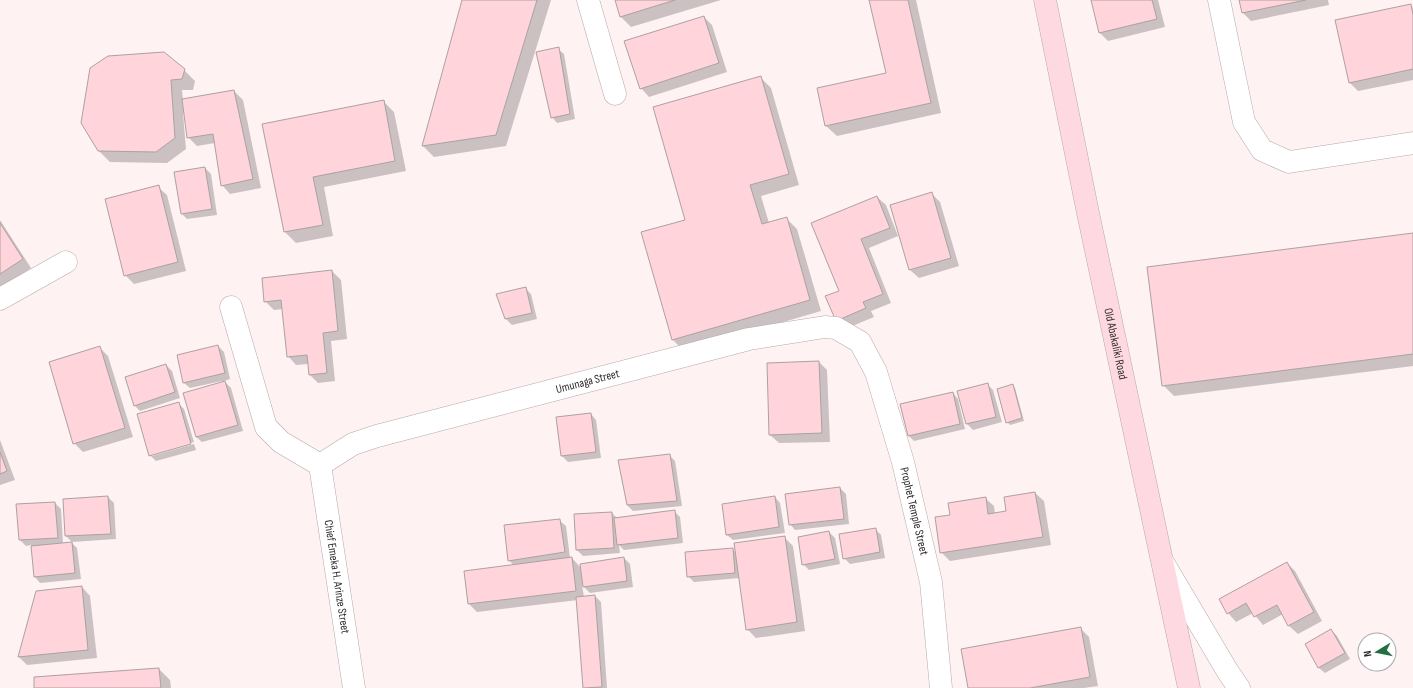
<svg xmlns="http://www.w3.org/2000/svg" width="1413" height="688" font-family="'Sofia Sans Condensed',sans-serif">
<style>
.shadow{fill:#0003}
.building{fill:#ffd4da;stroke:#aca1a2}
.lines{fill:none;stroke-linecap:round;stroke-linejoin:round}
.minor-casing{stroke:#b5a9ab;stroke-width:23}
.secondary-casing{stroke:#b5a9ab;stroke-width:23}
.minor{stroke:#fff;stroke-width:22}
.secondary{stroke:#fed9e1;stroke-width:22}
.labels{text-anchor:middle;stroke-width:3;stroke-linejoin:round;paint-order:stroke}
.street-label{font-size:12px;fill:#2f2a2b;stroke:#fff}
</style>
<rect width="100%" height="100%" fill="#fef2f3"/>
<g class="shadow">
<path d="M463 0H551L506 146 434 157 423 146Z"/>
<path d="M616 0H721L631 27 620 16Z"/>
<path d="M870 0H916L941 113 837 136 826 126 887 74Z"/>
<path d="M1092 0H1158L1165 27 1108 41 1100 33Z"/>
<path d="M1240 0H1328L1329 5 1251 21 1243 13Z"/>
<path d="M1410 5 1413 8V80L1358 91 1350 83Z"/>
<path d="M704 17 712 25 727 72 649 97 641 88Z"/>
<path d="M558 49 564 54 575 119 557 123 552 117Z"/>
<path d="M184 70 195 81 193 90H182L183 100 234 91 243 100 261 188 230 194 222 185 215 143 197 146 188 137 185 112 183 113 186 149 167 163 110 162 99 151 83 123Z"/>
<path d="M760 77 771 88 799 185 761 196 769 223 786 218 797 229 821 311 684 351 673 340 686 220Z"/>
<path d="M383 101 394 112 406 171 324 187 333 236 296 243 285 232 264 125Z"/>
<path d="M205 168 211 174 217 215 187 219 182 214Z"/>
<path d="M158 187 167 195 186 271 134 284 125 275Z"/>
<path d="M931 193 940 202 959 266 919 278 910 270 891 206Z"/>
<path d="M877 197 886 205 898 236 869 248 891 303 871 311 874 317 845 329 836 320 840 291Z"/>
<path d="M0 220 31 268 0 288Z"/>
<path d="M1413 234V366L1174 396 1163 385Z"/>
<path d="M332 271 341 280 347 339 331 341 335 381 318 383 310 375 308 364 296 365 288 356 283 309 274 310 265 301Z"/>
<path d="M525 288 531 294 537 319 512 325 506 319 498 295Z"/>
<path d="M218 346 224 352 230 379 224 381 231 388 243 431 202 442 196 437 223 383 222 381 190 388 184 383Z"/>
<path d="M100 348 108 356 133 437 83 452 74 443Z"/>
<path d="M819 362 827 370 830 442 779 443 770 435Z"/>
<path d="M166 365 172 371 180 398 140 411 134 405Z"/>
<path d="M987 384 993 390 1002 422 973 430 967 424 958 391Z"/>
<path d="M1013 385 1015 388 1024 421 1010 425 1007 422Z"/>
<path d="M953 393 958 399 965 429 914 441 908 435Z"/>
<path d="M179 404 184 409 194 442 152 454V456L194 444 196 450 156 461 150 455Z"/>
<path d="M591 414 596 420 601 458 568 462 562 456Z"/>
<path d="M0 440 15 480 0 485Z"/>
<path d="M669 455 675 461 682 506 633 511 627 505 619 461Z"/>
<path d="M840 488 846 494 849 524 795 530 790 524Z"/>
<path d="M1035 493 1044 501 1051 545 950 561 941 552 951 516 985 498 994 506 995 514 1007 512Z"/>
<path d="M108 497 114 503 116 539 72 542 66 536Z"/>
<path d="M775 497 780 503 785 533 733 540 727 535Z"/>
<path d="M55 503 61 509 63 544 72 543 77 548 81 579 40 583 35 577 31 545 26 546 20 540 17 505Z"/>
<path d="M674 511 680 517 683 543 624 550 619 545 620 553 583 556 577 550 575 515 612 513 617 518Z"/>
<path d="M560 521 566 526 570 558H572L581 568 624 558 630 564 633 587 590 593 582 585 584 597 595 596 601 602 607 688H584L578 600 477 612 469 604 514 566 509 560Z"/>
<path d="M875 529 881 535 885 558 850 564 844 558Z"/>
<path d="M829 532 835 538 840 564 809 570 803 564Z"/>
<path d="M784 537 793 546 805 631 756 638 747 629 740 578 694 582 688 576 732 549 736 552Z"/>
<path d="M1287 563 1295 571 1322 621 1298 634 1289 626 1283 614 1263 625 1253 613 1236 622 1228 613Z"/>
<path d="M82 587 90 596 97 658 27 665 19 657Z"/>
<path d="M1080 628 1089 637 1098 686 1084 688H969Z"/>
<path d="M1331 630 1337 636 1350 659 1325 673 1319 668 1306 645Z"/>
<path d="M159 669 170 680 171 688H35Z"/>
</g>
<g class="building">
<path d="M462 0H537L496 135 422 146Z"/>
<path d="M615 0H675L620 17Z"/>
<path d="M869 0H908L931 103 825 126 817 88 886 73Z"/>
<path d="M1091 0H1152L1157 19 1099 33Z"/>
<path d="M1239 0H1306L1242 13Z"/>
<path d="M1411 4 1413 15V69L1349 83 1335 20Z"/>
<path d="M704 16 719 63 640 89 624 41Z"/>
<path d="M559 47 570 114 551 118 536 52Z"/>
<path d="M164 52 185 69 182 79 171 80 175 138 156 152 98 151 81 123 90 68 108 56Z"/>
<path d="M761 76 789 174 750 185 762 224 787 217 810 300 672 340 641 232 685 220 653 107Z"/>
<path d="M234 90 253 179 221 186 213 134 187 138 182 99Z"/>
<path d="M384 100 395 161 313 177 323 225 284 232 262 124Z"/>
<path d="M205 167 212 209 181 214 174 172Z"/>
<path d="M159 185 178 262 124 276 105 199Z"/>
<path d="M932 192 951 258 909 270 890 205Z"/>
<path d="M877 196 890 228 861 239 883 294 863 302 866 308 836 321 825 296 839 291 811 223Z"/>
<path d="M0 223 23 259 0 274Z"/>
<path d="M1413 233V354L1162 386 1147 267Z"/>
<path d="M332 270 338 331 323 333 327 373 309 375 307 355 287 357 281 300 264 302 262 278Z"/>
<path d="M526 287 532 313 505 319 496 294Z"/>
<path d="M218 345 225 373 183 383 177 355Z"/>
<path d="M100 346 125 428 73 444 49 362Z"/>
<path d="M819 361 822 433 769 435 767 363Z"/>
<path d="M166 364 175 392 134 406 125 377Z"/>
<path d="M225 381 238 425 196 437 183 393Z"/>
<path d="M988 383 996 417 966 424 957 391Z"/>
<path d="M1013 384 1022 418 1006 423 997 389Z"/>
<path d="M953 392 960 424 908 436 900 404Z"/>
<path d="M179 402 191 444 149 456 137 414Z"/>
<path d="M591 413 596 452 561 456 556 417Z"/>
<path d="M0 452 7 471 0 474Z"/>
<path d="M670 454 677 501 627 505 618 460Z"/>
<path d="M840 487 844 519 789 525 785 494Z"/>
<path d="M1035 492 1043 537 940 553 935 517 950 515 948 503 986 497 988 514 1006 511 1004 497Z"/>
<path d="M108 496 111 534 65 536 63 499Z"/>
<path d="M775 496 779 527 726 535 722 504Z"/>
<path d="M55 502 58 538 19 540 16 504Z"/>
<path d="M675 510 678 538 617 545 614 518Z"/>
<path d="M612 512 614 548 576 550 574 514Z"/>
<path d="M560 519 565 552 508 561 504 525Z"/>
<path d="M876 528 880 552 843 559 839 534Z"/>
<path d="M829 531 835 559 802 565 798 537Z"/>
<path d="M785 536 797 622 746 630 734 543Z"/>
<path d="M72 542 75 573 34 577 31 546Z"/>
<path d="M733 548 735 573 687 577 685 552Z"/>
<path d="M572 557 576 591 468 604 464 571Z"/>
<path d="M624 557 627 581 583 587 580 564Z"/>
<path d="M1287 562 1314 612 1288 626 1277 605 1254 617 1246 603 1227 614 1219 599Z"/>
<path d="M82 586 88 650 18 657 36 591Z"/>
<path d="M595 595 602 687 583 688 576 597Z"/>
<path d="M1081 627 1090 677 1030 688H968L961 649Z"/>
<path d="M1331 629 1345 653 1318 668 1305 644Z"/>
<path d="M159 668 161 688H34V677Z"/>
</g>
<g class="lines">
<g class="minor-casing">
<g id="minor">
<path d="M588 0 615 94"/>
<path d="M1219 0 1244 122 1262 150 1289 162 1413 143"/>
<path d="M0 299 66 262"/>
<path d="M231 307 266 427 281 442 320 465"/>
<path id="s1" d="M320 465 353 444 377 436 749 339 825 327 836 328 860 342 876 372 903 462 931 582 941 688"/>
<path id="s2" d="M320 465 354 688"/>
<path d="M1164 564 1228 672 1239 688"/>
</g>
</g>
<g class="secondary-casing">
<g id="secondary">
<path id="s3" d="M1045 0 1088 213 1189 688"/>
</g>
</g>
<use href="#minor" class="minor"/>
<use href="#secondary" class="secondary"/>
</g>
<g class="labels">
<g class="street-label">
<text dy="4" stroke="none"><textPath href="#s3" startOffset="351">Old Abakaliki Road</textPath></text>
<text dy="4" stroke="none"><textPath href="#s1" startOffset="282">Umunaga Street</textPath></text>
<text dy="4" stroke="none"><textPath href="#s1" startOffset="743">Prophet Temple Street</textPath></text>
<text dy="4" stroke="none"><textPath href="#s2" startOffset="113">Chief Emeka H. Arinze Street</textPath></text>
</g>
</g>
<g transform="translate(1377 652) rotate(260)"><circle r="19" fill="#ffffff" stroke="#acaaaa"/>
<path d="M0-3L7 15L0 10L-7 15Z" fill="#22703f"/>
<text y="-6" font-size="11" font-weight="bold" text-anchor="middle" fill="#2f2a2b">N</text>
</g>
</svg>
